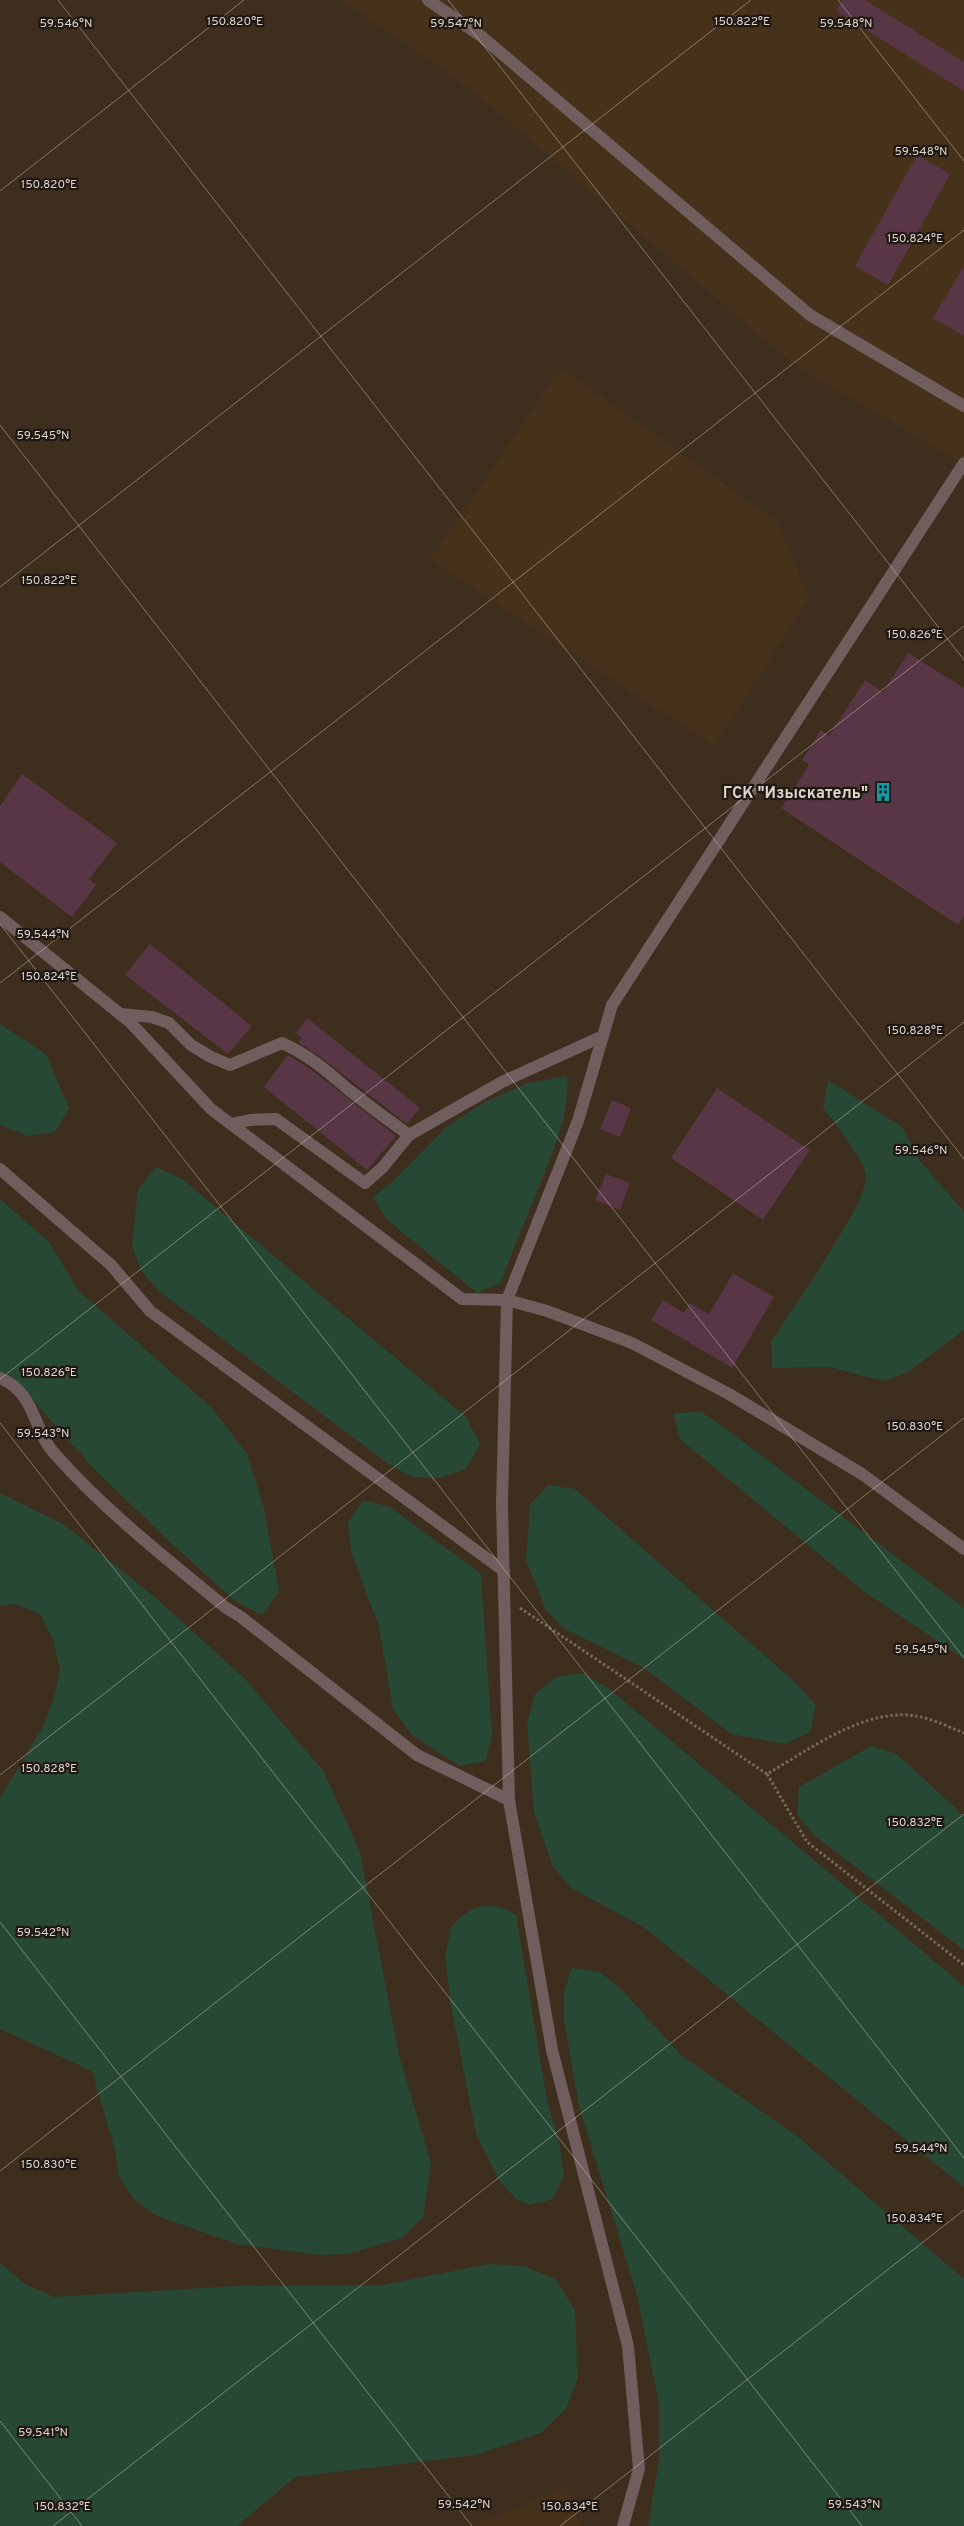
<svg xmlns="http://www.w3.org/2000/svg" width="964" height="2526" font-family="Overpass,sans-serif">
<style>
.built{fill:#46321b}
.green{fill:#284836}
.building{fill:#583645}
.lines{fill:none;stroke-linecap:round;stroke-linejoin:round}
.path{stroke:#76695a;stroke-width:3;stroke-dasharray:2.5 2.5;stroke-linecap:butt}
.minor{stroke:#705d5d;stroke-width:12}
.ticks{fill:none;stroke:#ded4c9;stroke-width:1;stroke-opacity:0.45}
.labels{text-anchor:middle;stroke-width:4.5;stroke-linejoin:round;paint-order:stroke}
.poi-label{font-size:16px;font-weight:bold;fill:#ded4c9;stroke:#1f1810;text-anchor:end}
.ticks-label{font-size:12px;text-anchor:middle;fill:#ded4c9;stroke:#1f1810;stroke-width:4.5;stroke-linejoin:round;paint-order:stroke}
</style>
<rect width="100%" height="100%" fill="#3d2e1d"/>
<g class="built">
<path d="M342 0H964V464L796 366 468 87Z"/>
<path d="M561 368 778 522 809 598 714 746 430 560Z"/>
<path d="M567 2487 580 2526H473Z"/>
</g>
<g class="green">
<path d="M0 1024 46 1054 69 1108 55 1132 28 1136 0 1125Z"/>
<path d="M567 1076C570 1112 557 1140 545 1172 530 1210 514 1246 501 1283L477 1293 386 1219 373 1197 394 1180 446 1127 485 1102 528 1083Z"/>
<path d="M828 1080 902 1127 920 1161 964 1212V1330L908 1372 883 1381 829 1367 772 1368 771 1342C789 1313 866 1205 866 1178 866 1160 834 1123 823 1108Z"/>
<path d="M156 1167 182 1179 466 1417 480 1444 466 1469 440 1478 412 1477 387 1463 160 1292 141 1271 132 1245 138 1189Z"/>
<path d="M0 1199 49 1242 78 1290 212 1408 247 1454 264 1508 279 1591 262 1615 236 1602 174 1546 92 1467 21 1386 0 1375Z"/>
<path d="M701 1412 725 1428 964 1608V1659L862 1590 680 1439 673 1413Z"/>
<path d="M548 1485 575 1489 797 1684 816 1705 810 1732 785 1744 731 1734 644 1668 565 1629 546 1610 526 1560 530 1505Z"/>
<path d="M0 1493 63 1524 155 1597 245 1679 324 1772 360 1852 399 2055 431 2163 423 2218 402 2238 347 2254 319 2255 237 2244 157 2216 135 2200 119 2177 115 2150 92 2071 0 2029V1798L44 1725 54 1697 60 1669 53 1640 41 1615 16 1604 0 1606Z"/>
<path d="M363 1500 390 1507 481 1574 492 1734 486 1761 459 1766 411 1734 393 1709 379 1627 351 1551 348 1523Z"/>
<path d="M582 1673 607 1687 964 1986V2187L645 1928 571 1888 553 1867 534 1812 527 1722 535 1694 556 1677Z"/>
<path d="M871 1746 897 1754 964 1816V1950L815 1836 797 1815 799 1787Z"/>
<path d="M488 1905 504 1908 516 1915 547 2100 559 2141 564 2175 559 2188 551 2200 529 2205 516 2199 500 2182 476 2134 450 2000 445 1956 451 1928 459 1918 474 1908Z"/>
<path d="M572 1968 600 1972 622 1990 681 2055 797 2136 964 2279V2526H648L659 2461V2404L637 2295 579 2106 564 2020V1992Z"/>
<path d="M0 2263 25 2284 54 2297 237 2286 382 2285 489 2264 523 2266 556 2279 575 2311 578 2378 566 2409 541 2433 475 2455 295 2477 237 2526H0Z"/>
</g>
<g class="building">
<path d="M843 0H865L964 62V91L836 11Z"/>
<path d="M917 155 950 174 888 285 855 266Z"/>
<path d="M964 266V336L933 318Z"/>
<path d="M908 653 964 688V916L958 925 781 808 809 765 802 760 821 730 829 736 865 680 883 692Z"/>
<path d="M22 774 117 843 89 879 96 885 72 917 0 862V806Z"/>
<path d="M150 944 252 1026 228 1054 125 975Z"/>
<path d="M307 1018 420 1108 407 1124 322 1058 298 1042 302 1038 296 1033Z"/>
<path d="M288 1055 313 1071 396 1136 367 1170 264 1087Z"/>
<path d="M717 1088 810 1150 763 1220 671 1158Z"/>
<path d="M612 1100 631 1108 620 1137 600 1129Z"/>
<path d="M606 1174 630 1183 620 1210 595 1200Z"/>
<path d="M733 1273 774 1297 732 1368 651 1320 663 1300 684 1313 690 1303 709 1314Z"/>
</g>
<g class="lines">
<g class="path">
<path d="M520 1608 767 1774C807 1751 852 1717 898 1715 921 1713 944 1725 964 1733"/>
<path d="M767 1774 807 1842 964 1965"/>
</g>
<g class="minor">
<path d="M428 0 481 36 810 315 964 406"/>
<path d="M0 917 130 1022 211 1109 462 1299 507 1300 547 1311 632 1343 729 1394 862 1474 964 1549"/>
<path d="M120 1014 152 1017 169 1023 191 1045 211 1057 230 1065 282 1043C309 1055 328 1072 349 1090 369 1106 389 1121 409 1135L502 1082 603 1036"/>
<path d="M231 1124 250 1120 276 1119 365 1183 383 1167 409 1135"/>
<path d="M0 1169 111 1265 150 1311 504 1571"/>
<path d="M0 1378C37 1394 31 1427 54 1453 105 1511 166 1558 225 1607L241 1617 417 1755 509 1800"/>
<path d="M623 2526 639 2469 628 2346 552 2050 509 1800 502 1504 507 1300 578 1121 612 1005 964 463"/>
</g>
</g>
<path class="ticks" d="M58 0 964 1159M448 0 964 660M838 0 964 161M0 191 244 0M0 425 964 1658M0 587 751 0M0 924 964 2158M0 983 964 230M0 1379 964 626M0 1423 862 2526M0 1775 964 1022M0 1922 472 2526M0 2171 964 1418M0 2421 82 2526M53 2526 964 1814M560 2526 964 2210"/>
<defs>
<g id="building-bare" transform="scale(1.5)"><path d="M-4-6H4V6H1V3H-1V6H-4ZM-2.5-4.3h1.7v1.8h-1.7ZM.8-4.3h1.7v1.8H.8ZM-2.5-1h1.7V.8h-1.7ZM.8-1h1.7V.8H.8Z" fill="#0f9aa8" stroke="#1f1810" stroke-width="2.5" paint-order="stroke"/></g>
</defs>
<g fill-rule="evenodd">
<use href="#building-bare" x="883" y="792"/>
</g>
<g class="labels">
<g class="poi-label">
<text x="868" y="798">ГСК "Изыскатель"</text>
</g>
</g>
<g class="ticks-label">
<text x="235" y="25">150.820°E</text>
<text x="742" y="25">150.822°E</text>
<text x="66" y="27">59.546°N</text>
<text x="456" y="27">59.547°N</text>
<text x="846" y="27">59.548°N</text>
<text x="921" y="155">59.548°N</text>
<text x="49" y="188">150.820°E</text>
<text x="915" y="242">150.824°E</text>
<text x="43" y="439">59.545°N</text>
<text x="49" y="584">150.822°E</text>
<text x="915" y="638">150.826°E</text>
<text x="43" y="938">59.544°N</text>
<text x="49" y="980">150.824°E</text>
<text x="915" y="1034">150.828°E</text>
<text x="921" y="1154">59.546°N</text>
<text x="49" y="1376">150.826°E</text>
<text x="915" y="1430">150.830°E</text>
<text x="43" y="1437">59.543°N</text>
<text x="921" y="1653">59.545°N</text>
<text x="49" y="1772">150.828°E</text>
<text x="915" y="1826">150.832°E</text>
<text x="43" y="1936">59.542°N</text>
<text x="921" y="2152">59.544°N</text>
<text x="49" y="2168">150.830°E</text>
<text x="915" y="2222">150.834°E</text>
<text x="43" y="2436">59.541°N</text>
<text x="464" y="2508">59.542°N</text>
<text x="854" y="2508">59.543°N</text>
<text x="63" y="2510">150.832°E</text>
<text x="570" y="2510">150.834°E</text>
</g>
</svg>
